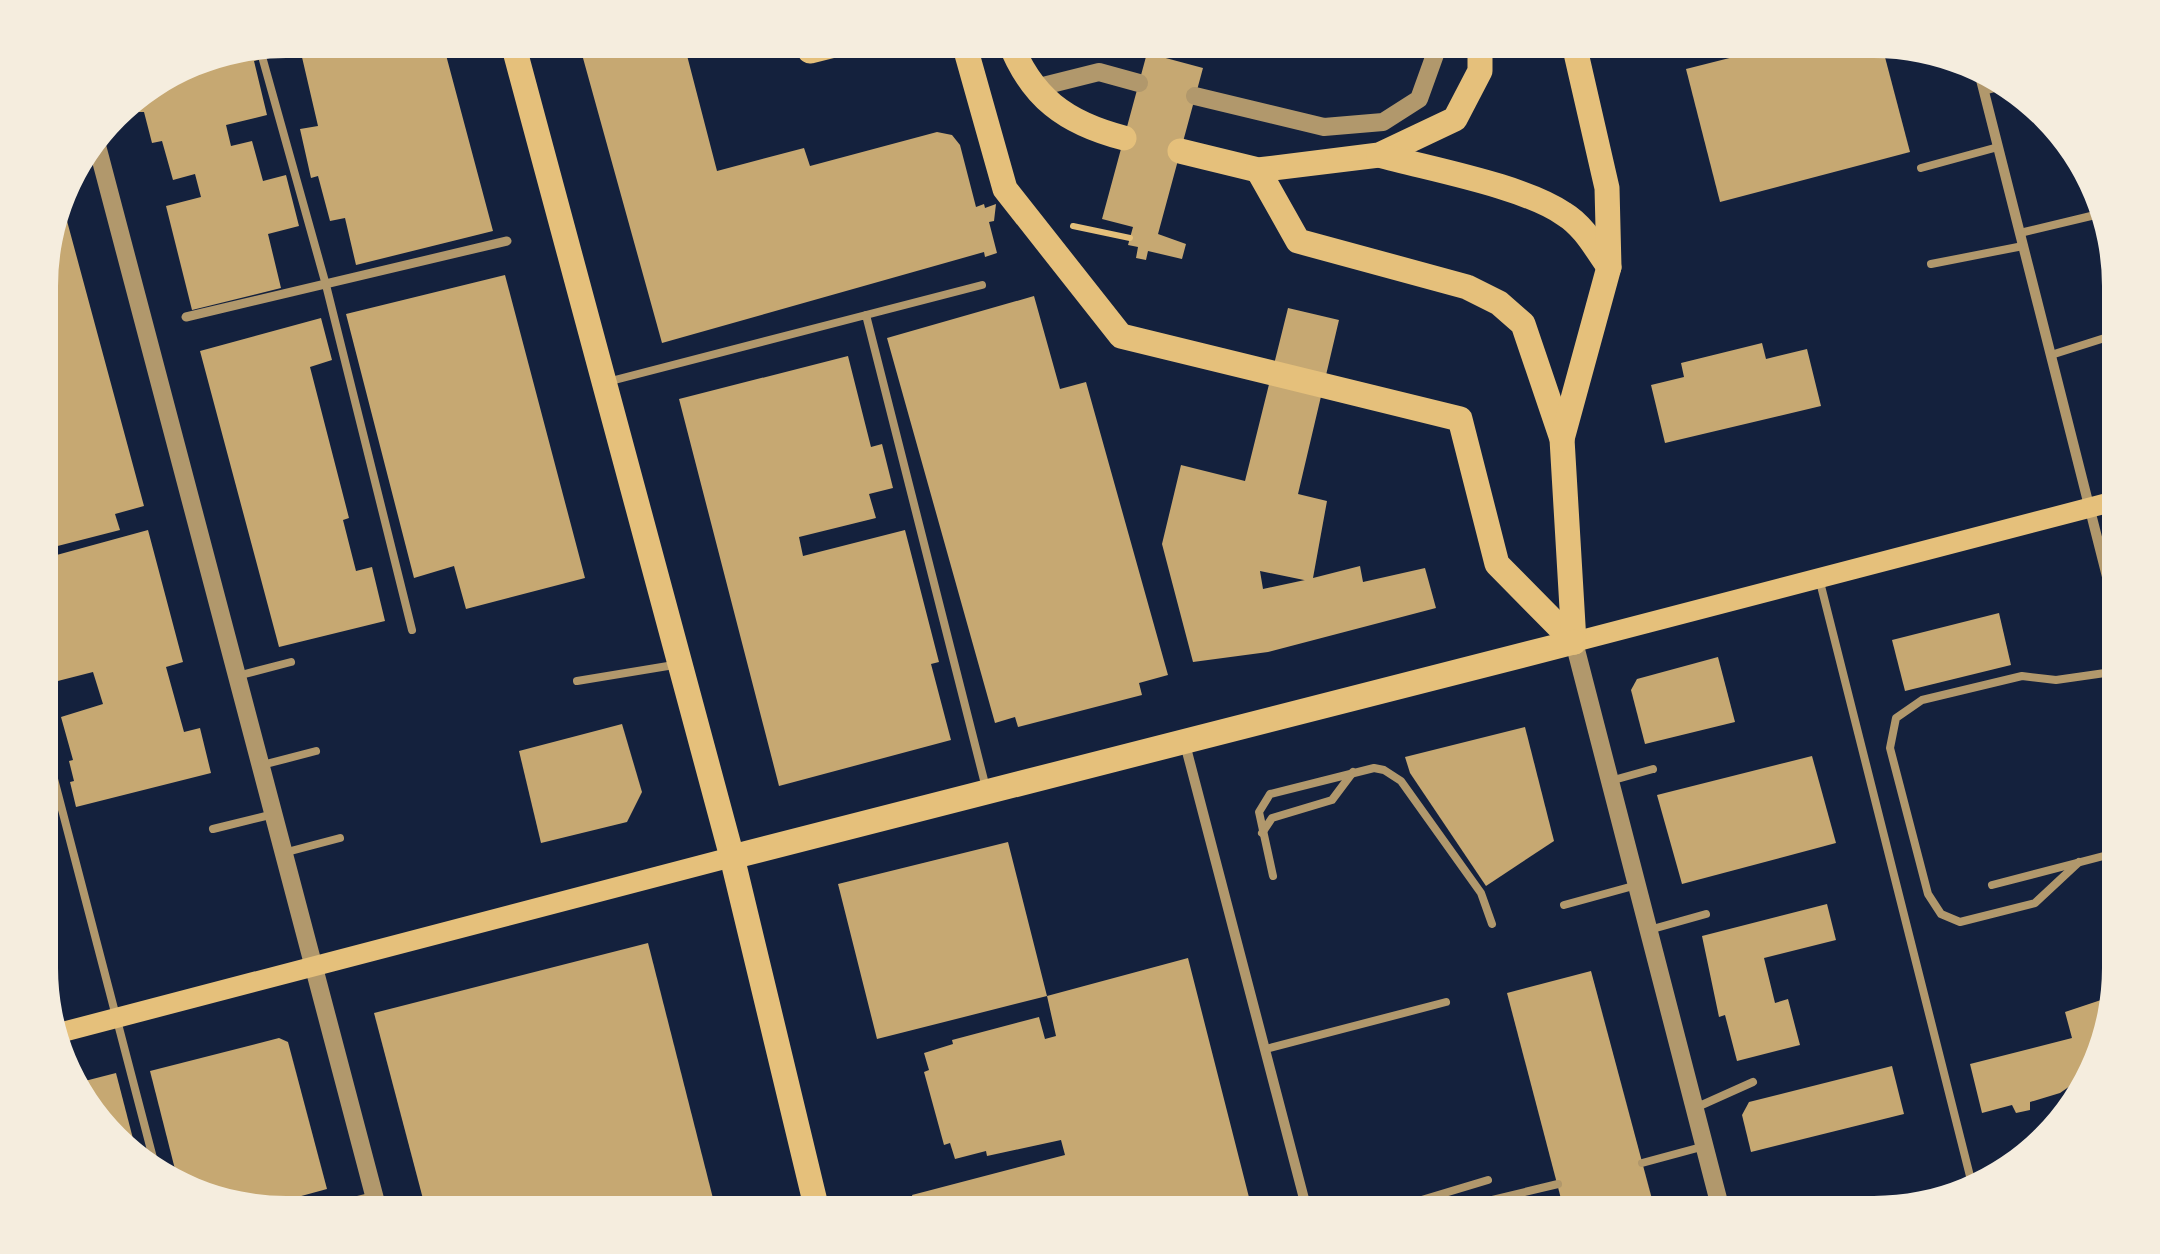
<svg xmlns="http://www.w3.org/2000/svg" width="2160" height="1254" font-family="Cabin,sans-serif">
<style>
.building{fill:#c6a872;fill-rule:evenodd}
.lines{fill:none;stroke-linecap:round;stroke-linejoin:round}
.path{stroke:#e5c07b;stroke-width:6}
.service{stroke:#b1986c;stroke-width:8}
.pedestrian{stroke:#b1986c;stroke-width:9}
.minor{stroke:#b1986c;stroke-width:10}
.tertiary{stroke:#b1986c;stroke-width:18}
.secondary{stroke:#e5c07b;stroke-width:20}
.primary{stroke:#e5c07b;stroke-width:25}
</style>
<rect width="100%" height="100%" fill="#14213d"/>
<g class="building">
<path d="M298 40H442L493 231 356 265 345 218 330 221 318 176 311 178 300 129 318 126Z"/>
<path d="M578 40H683L717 171 804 148 810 166 937 132 952 135 960 145 976 207 984 204 985 208 996 204 994 221 989 222 997 253 985 257 984 252 662 343Z"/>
<path d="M1801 40 1881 42 1910 152 1720 202 1686 69Z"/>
<path d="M274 42 276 56 254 61 267 115 226 125 231 146 252 141 263 181 286 175 299 226 268 234 281 288 192 310 166 206 201 197 195 174 173 180 162 141 152 143 144 112H139L134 94 192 58Z"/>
<path d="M1147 53 1203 68 1158 234 1186 244 1182 259 1148 251 1146 260 1136 258 1138 247 1128 245 1133 227 1102 219Z"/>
<path d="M60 195 144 506 115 514 120 530 42 550V254Z"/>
<path d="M505 275 585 578 466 609 454 566 414 578 346 314Z"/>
<path d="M1034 296 1060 389 1086 382 1168 675 1139 683 1142 695 1018 727 1015 717 995 723 887 338Z"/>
<path d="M1288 308 1339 320 1298 494 1327 501 1313 578 1360 566 1363 582 1425 568 1436 608 1268 652 1193 662 1162 544 1181 465 1245 481ZM1260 571 1304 580H1305L1263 589Z"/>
<path d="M321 318 332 360 310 367 349 518 343 520 356 571 372 567 385 621 279 647 200 351Z"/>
<path d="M1762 343 1766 359 1807 349 1821 406 1665 443 1651 385 1684 377 1681 363Z"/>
<path d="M848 356 871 447 882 444 893 488 869 494 876 518 799 537 803 556 905 530 939 662 931 664 951 740 779 786 679 399Z"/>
<path d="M148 530 183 662 166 667 184 732 200 728 211 773 76 807 70 782 74 781 69 761 73 760 61 717 103 704 93 672 46 684 42 671V559Z"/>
<path d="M1999 613 2011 665 1905 691 1892 640Z"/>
<path d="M1718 657 1735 722 1645 744 1631 690 1637 679Z"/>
<path d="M622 724 642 792 627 822 541 843 519 751Z"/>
<path d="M1525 727 1554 841 1486 886 1410 773 1405 757Z"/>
<path d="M1812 756 1836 843 1682 884 1657 795Z"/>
<path d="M1008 842 1047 996 1188 958 1252 1209 1264 1206 1266 1214H917L912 1195 1065 1155 1061 1140 987 1156 986 1151 955 1159 950 1143 944 1145 924 1072 929 1070 924 1053 953 1044 952 1040 1039 1017 1045 1039 1056 1036 1047 996 877 1039 838 884Z"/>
<path d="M1827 904 1836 940 1764 958 1775 1003 1788 999 1800 1045 1737 1061 1725 1015 1719 1017 1702 936Z"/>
<path d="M648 943 717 1214H427L374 1013Z"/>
<path d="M1591 971 1656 1214H1565L1507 993Z"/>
<path d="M2116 995 2093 1070 2060 1093 2030 1102V1110L2016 1113 2012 1105 1982 1113 1970 1064 2072 1038 2065 1012Z"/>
<path d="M279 1038 288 1042 327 1189 261 1207 179 1185 150 1071Z"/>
<path d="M1892 1066 1904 1114 1751 1152 1742 1115 1749 1102Z"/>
<path d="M116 1073 138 1158 81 1105 73 1084Z"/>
</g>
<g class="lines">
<path class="path" d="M1073 226 1130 238"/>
<g class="service">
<path d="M263 60 326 285 412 630"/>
<path d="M1984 91 2009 84"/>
<path d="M1921 168 1998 147"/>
<path d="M2020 233 2091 216"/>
<path d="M1931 264 2023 246"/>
<path d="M866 315 982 285"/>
<path d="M2051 355 2111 336 2110 295"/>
<path d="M607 382 866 315 986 788"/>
<path d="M1820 582 1973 1188"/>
<path d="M237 676 291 662"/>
<path d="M577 681 674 665"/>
<path d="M42 733 158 1177"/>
<path d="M262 765 316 751"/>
<path d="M1610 781 1653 769"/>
<path d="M213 829 274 814"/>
<path d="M1262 833 1272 818 1332 800 1353 772"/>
<path d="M287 852 340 838"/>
<path d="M2079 862 2035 903 1960 922 1941 914 1928 894 1890 748 1896 718 1922 700 2022 676 2056 680 2119 671"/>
<path d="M1273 876 1259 812 1270 794 1374 768 1384 770 1401 781 1481 893 1492 924"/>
<path d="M1992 885 2119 852"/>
<path d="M1564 905 1637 885"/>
<path d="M1649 930 1706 914"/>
<path d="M1266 1049 1446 1002"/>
<path d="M1695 1108 1753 1082"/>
<path d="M1642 1163 1705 1146"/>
<path d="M1395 1208 1488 1180"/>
<path d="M302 1214 374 1196"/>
<path d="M1434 1214 1558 1184"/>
</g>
<path class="pedestrian" d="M186 317 507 241"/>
<g class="minor">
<path d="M1978 68 2119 624"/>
<path d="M1185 744 1308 1214"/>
</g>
<g class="tertiary">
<path d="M1035 88 1099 72 1139 83"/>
<path d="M1195 96 1324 127 1383 122 1419 99 1437 49V40"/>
<path d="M95 138 379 1214"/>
<path d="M1574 642 1722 1214"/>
</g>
<g class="secondary">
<path d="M1574 642 2119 500"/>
<path d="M55 1034 732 857"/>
</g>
<g class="primary">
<path d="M512 40 732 857 818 1214"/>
<path d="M808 40 810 51 854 40"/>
<path d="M963 40 1005 189 1121 336 1460 419 1497 564 1574 642"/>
<path d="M1009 40C1031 98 1066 123 1124 138"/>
<path d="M1180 151 1258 170 1379 155 1455 119 1480 71V40"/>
<path d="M1379 155C1429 169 1524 186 1564 214 1584 226 1596 249 1609 267"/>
<path d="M1258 170 1298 241 1467 287 1499 303 1523 324 1562 439 1574 642"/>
<path d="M1562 439 1609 267 1607 188 1573 40"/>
<path d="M732 857 1574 642"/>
</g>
</g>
<path d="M0 0H2160V1254H0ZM286 58H1874A228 228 0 0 1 2102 286V968A228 228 0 0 1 1874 1196H286A228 228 0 0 1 58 968V286A228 228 0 0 1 286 58Z" fill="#f5edde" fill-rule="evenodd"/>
</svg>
